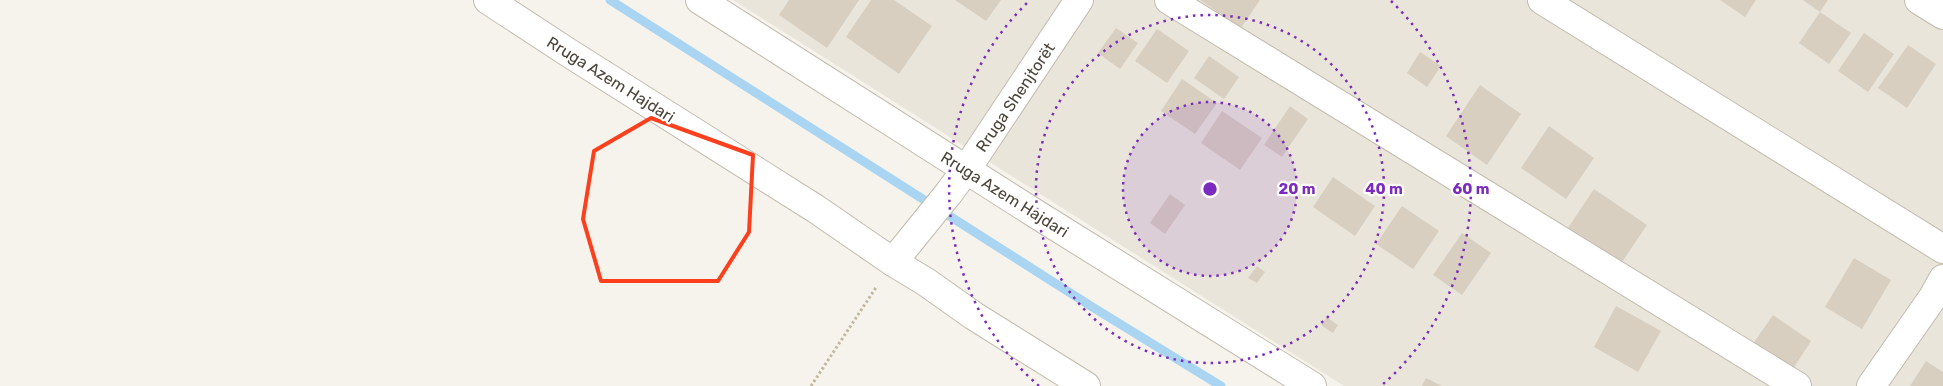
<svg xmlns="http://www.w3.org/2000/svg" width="1943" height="386" font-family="Rubik,sans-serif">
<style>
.residential{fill:#eae5da}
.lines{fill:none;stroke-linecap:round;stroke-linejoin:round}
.stream{stroke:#a9d4f2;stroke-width:9}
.building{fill:#d8cfc1}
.minor-casing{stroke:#c2bbae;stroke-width:30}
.path{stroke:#c4b79f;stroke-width:3;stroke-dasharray:2.5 2.5;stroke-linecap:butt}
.minor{stroke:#fff;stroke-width:28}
.marked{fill:none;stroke:#fc3f1d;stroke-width:4;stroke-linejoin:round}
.ring{fill:none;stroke:#7b2cbf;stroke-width:2.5;stroke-dasharray:2.5 5}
.labels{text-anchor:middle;stroke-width:4.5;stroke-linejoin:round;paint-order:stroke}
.street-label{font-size:16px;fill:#4b4439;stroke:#fff}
.centre{fill:#7b2cbf;stroke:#fff;stroke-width:2.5}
.ring-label{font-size:15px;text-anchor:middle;font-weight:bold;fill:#7b2cbf;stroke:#fff;stroke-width:4.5;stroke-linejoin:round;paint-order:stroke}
</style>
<rect width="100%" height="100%" fill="#f6f3ec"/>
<path class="residential" d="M733 0H1943V386H1344Z"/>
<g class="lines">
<path class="stream" d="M610 0 1094 308 1221 386"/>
</g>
<g class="building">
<path d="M789 0H859L827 48 779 15Z"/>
<path d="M871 0H894L932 26 899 74 846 37Z"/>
<path d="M955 0H1001L986 21Z"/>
<path d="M1200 0H1260L1241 28Z"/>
<path d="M1720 0H1756L1745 17Z"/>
<path d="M1803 0H1828L1820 12Z"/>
<path d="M1820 12 1851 33 1829 64 1799 43Z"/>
<path d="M1116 28 1138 43 1120 69 1098 53Z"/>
<path d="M1157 29 1189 51 1167 83 1135 61Z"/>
<path d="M1864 33 1894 54 1868 92 1838 71Z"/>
<path d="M1908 45 1936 64 1907 108 1878 88Z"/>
<path d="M1420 52 1441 66 1427 87 1407 73Z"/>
<path d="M1209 56 1239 77 1224 99 1194 78Z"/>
<path d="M1182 79 1217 103 1195 134 1161 111Z"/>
<path d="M1480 85 1521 114 1487 165 1446 136Z"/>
<path d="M1290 106 1308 119 1282 157 1264 145Z"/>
<path d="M1222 111 1262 138 1240 170 1201 143Z"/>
<path d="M1549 126 1594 158 1566 199 1521 168Z"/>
<path d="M1333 177 1375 206 1355 236 1313 207Z"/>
<path d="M1594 189 1647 225 1618 268 1566 231Z"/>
<path d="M1170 194 1185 205 1165 234 1150 223Z"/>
<path d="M1402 206 1439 231 1413 269 1376 244Z"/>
<path d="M1462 233 1491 253 1462 295 1433 275Z"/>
<path d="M1854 258 1891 280 1862 329 1825 307Z"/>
<path d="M1257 266 1265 272 1257 283 1248 278Z"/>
<path d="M1616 306 1661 331 1638 372 1594 347Z"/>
<path d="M1773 315 1811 341 1791 372 1752 345Z"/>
<path d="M1327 317 1338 325 1333 333 1321 325Z"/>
<path d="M1926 361 1943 372V386H1910Z"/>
<path d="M1426 378 1442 386H1422Z"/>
</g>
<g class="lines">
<g class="minor-casing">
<g id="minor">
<path d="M488 0 569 53 816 209 893 262 926 282 974 316 1086 386"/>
<path d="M700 0 1036 214 1312 386"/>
<path d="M1169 0 1797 386"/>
<path d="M1542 0 1943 249"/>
<path d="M1919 0 1943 15"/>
<path d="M893 262 948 194 966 170 1079 0"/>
<path d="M1871 386 1933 297 1943 279"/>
</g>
</g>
<path class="path" d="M811 386 877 286"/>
<use href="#minor" class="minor"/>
</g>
<path class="marked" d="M651 118 753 155 749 232 718 281H601L583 219 594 151Z"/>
<circle cx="1210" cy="189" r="87" fill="#7b2cbf" fill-opacity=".12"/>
<g class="ring">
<circle cx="1210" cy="189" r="87"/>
<circle cx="1210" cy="189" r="174"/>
<path d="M1039 386A261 261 0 0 1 1029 1M1391 1A261 261 0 0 1 1381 386"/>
</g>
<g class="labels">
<g class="street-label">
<text transform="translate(611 79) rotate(32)" y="6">Rruga Azem Hajdari</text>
<text transform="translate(1015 97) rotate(-56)" y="6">Rruga Shenjtorët</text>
<text transform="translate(1005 194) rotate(32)" y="6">Rruga Azem Hajdari</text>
</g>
</g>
<circle cx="1210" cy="189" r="8" class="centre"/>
<g class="ring-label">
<text x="1297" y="194">20 m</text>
<text x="1384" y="194">40 m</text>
<text x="1471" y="194">60 m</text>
</g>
</svg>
